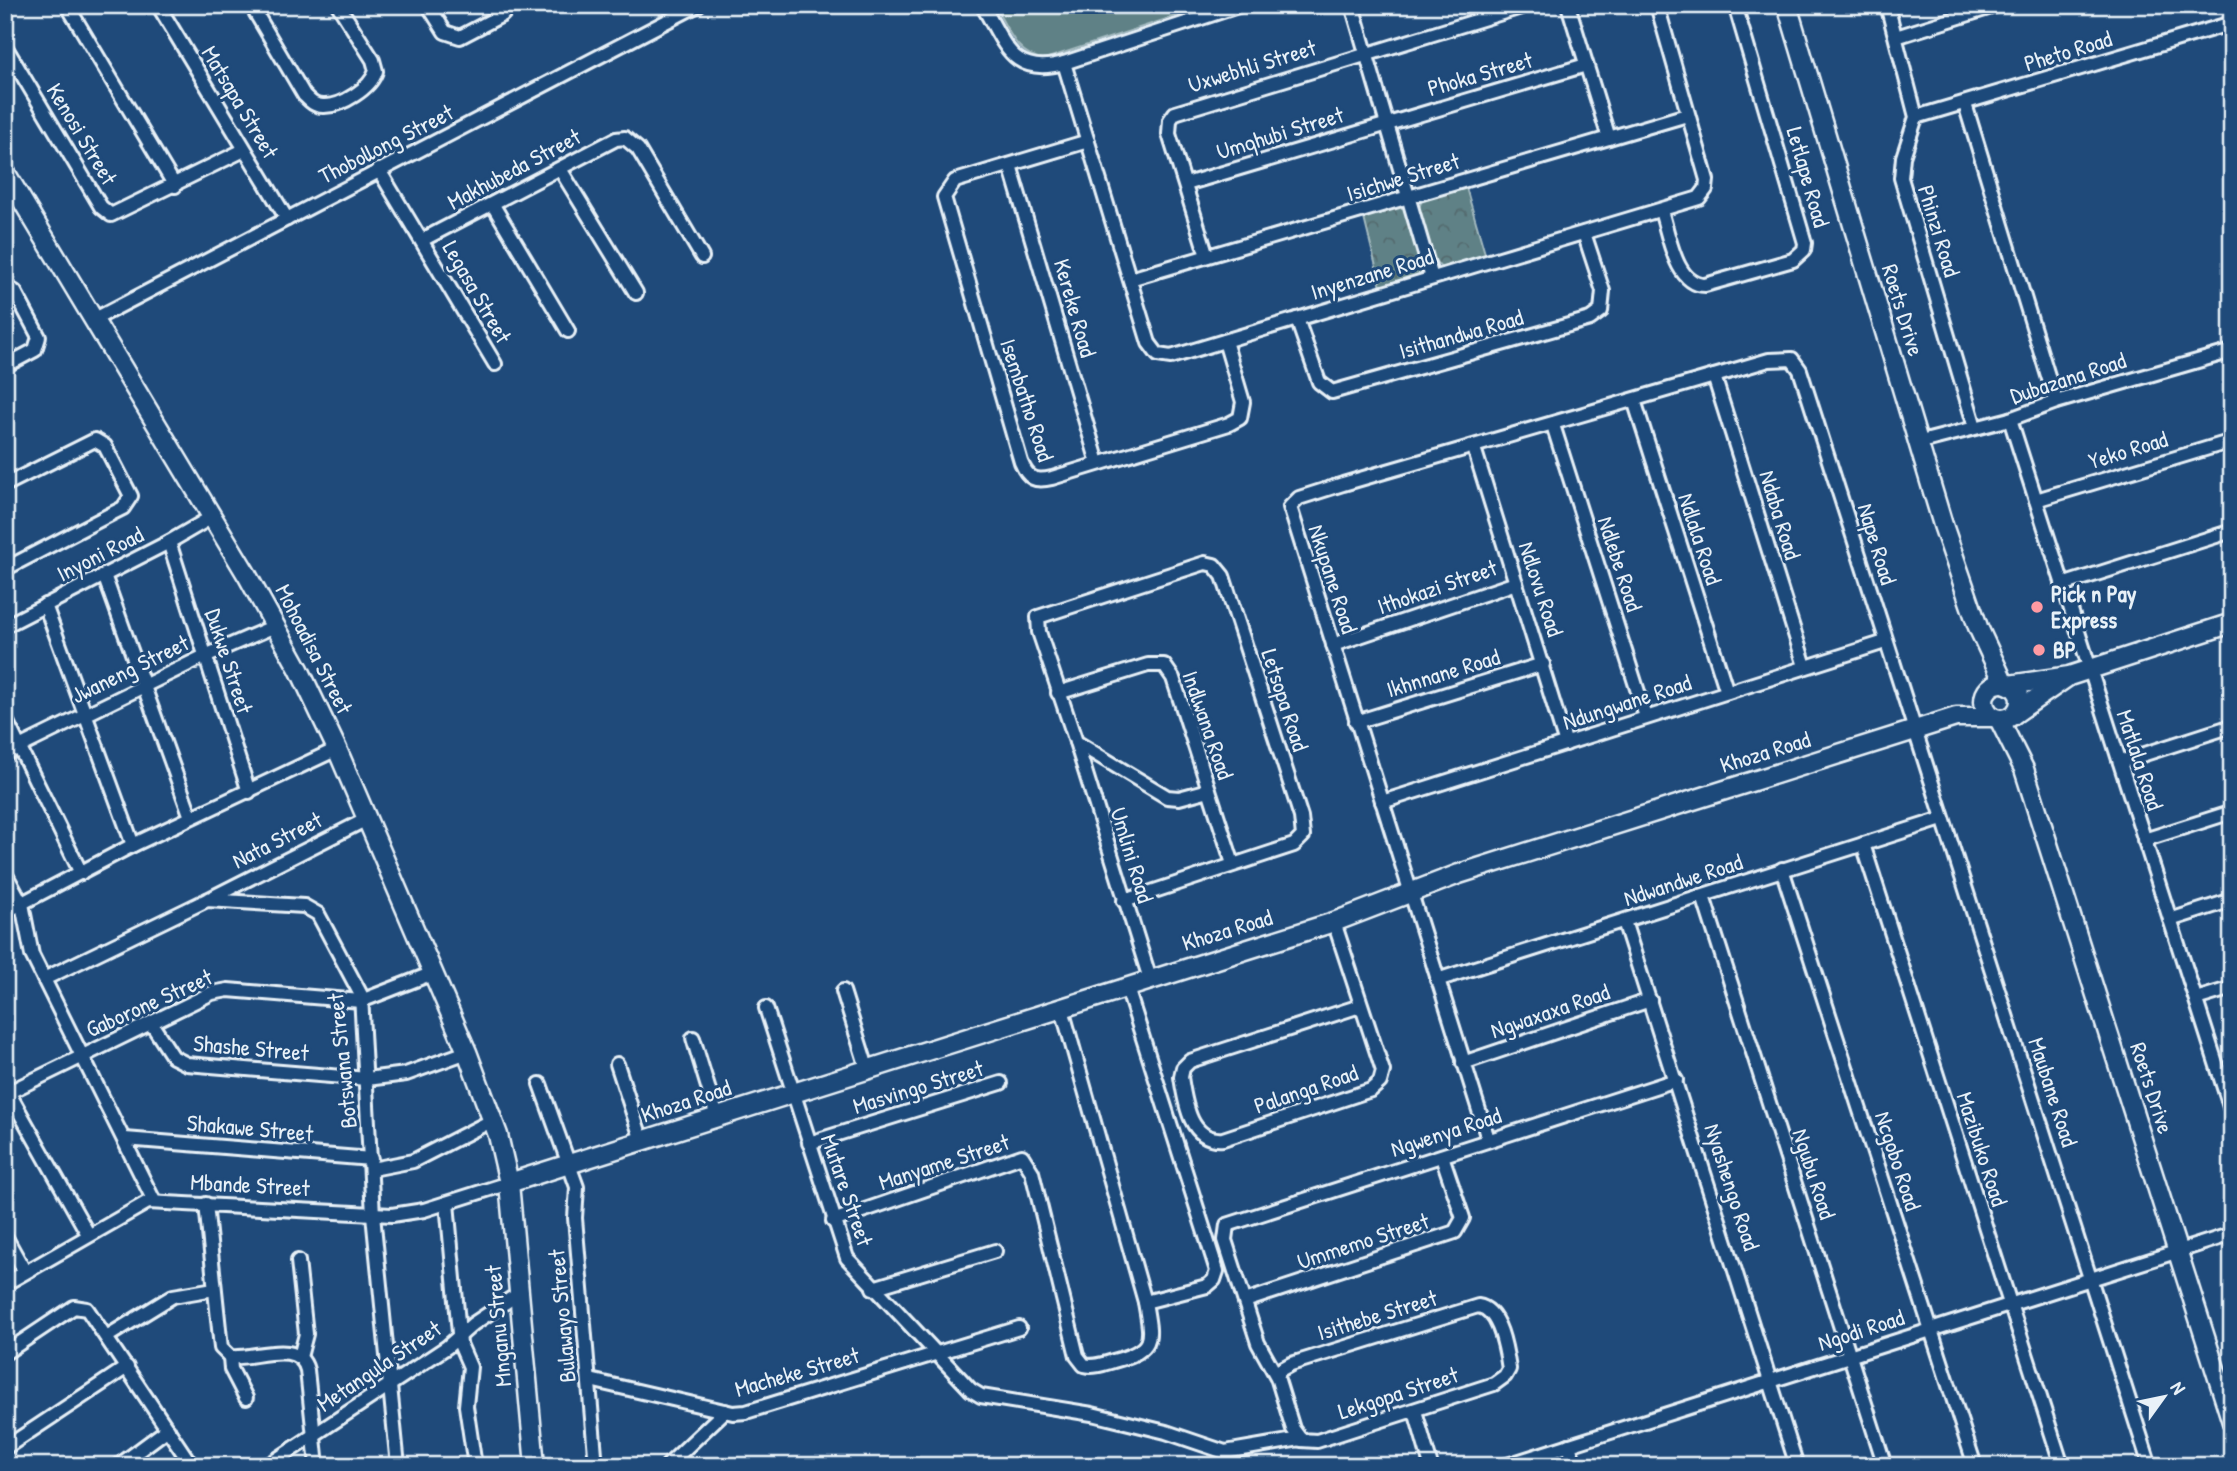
<svg xmlns="http://www.w3.org/2000/svg" width="2237" height="1471" font-family="'Patrick Hand',sans-serif">
<style>
.grass{fill:#5e8186;stroke:#a3b9bf;stroke-width:2}
.park{fill:url(#park-crowns);stroke:#a3b9bf;stroke-width:2}
.lines{fill:none;stroke-linecap:round;stroke-linejoin:round}
.street-casing{stroke:#e8f1f8;stroke-width:18}
.secondary-casing{stroke:#e8f1f8;stroke-width:23}
.street{stroke:#1f4a7a;stroke-width:12}
.secondary{stroke:#1f4a7a;stroke-width:18}
.poi-dot{fill:#ff9aa2;stroke:#1f4a7a;stroke-width:2.5}
.labels{text-anchor:middle;stroke-width:6;stroke-linejoin:round;paint-order:stroke}
.street-label{font-size:23px;fill:#e8f1f8;stroke:#1f4a7a}
.poi-label{font-size:23px;font-weight:bold;fill:#e8f1f8;stroke:#1f4a7a;text-anchor:start}
</style>
<defs>
<pattern id="park-crowns" width="20" height="18" patternUnits="userSpaceOnUse" patternTransform="scale(1.75)"><rect width="20" height="18" fill="#5e8186"/><path d="M2 6a3 3 0 1 1 6 0M12 15a3 3 0 1 1 6 0" fill="none" stroke="#546a6e"/></pattern>
</defs>
<rect width="100%" height="100%" fill="#1f4a7a"/>
<filter id="ink" filterUnits="userSpaceOnUse"><feTurbulence type="fractalNoise" baseFrequency=".0143" numOctaves="2"/><feDisplacementMap in="SourceGraphic" scale="14" xChannelSelector="R" yChannelSelector="G"/><feConvolveMatrix kernelMatrix="1 2 1 2 8 2 1 2 1" color-interpolation-filters="sRGB"/></filter>
<g filter="url(#ink)">
<path class="grass" d="M994 5H1209L1045 59C1017 58 1007 27 994 5Z"/>
<g class="park">
<path d="M1465 184 1486 257 1441 268 1434 259 1419 208 1423 197Z"/>
<path d="M1407 202 1425 273 1381 287 1363 214Z"/>
</g>
<g class="lines">
<g class="street-casing">
<g id="street">
<path d="M67 5 175 186"/>
<path d="M158 5 287 219"/>
<path d="M251 5 304 95C310 101 314 106 323 106 341 107 371 88 376 71L373 60 338 5"/>
<path d="M428 5 445 32 460 37 502 15 511 5"/>
<path d="M982 5C1006 44 1011 77 1064 63L1241 5"/>
<path d="M1352 5 1432 278"/>
<path d="M1568 5 1609 138"/>
<path d="M1887 5 1916 117 1903 157 1901 178 1975 427"/>
<path d="M1896 37 1998 5"/>
<path d="M5 46 101 207 111 215 244 150"/>
<path d="M1064 63 1149 343 1158 355 1171 357 1699 198 1706 189 1707 180 1657 5"/>
<path d="M1965 104 2056 402"/>
<path d="M1916 117 2232 23"/>
<path d="M1088 141 955 181 944 197 1021 462C1028 479 1035 482 1052 478L1229 424 1240 418 1243 402 1225 341"/>
<path d="M1010 165 1098 463"/>
<path d="M560 169 636 293"/>
<path d="M379 170 495 364"/>
<path d="M1186 184 1586 65"/>
<path d="M493 205 568 331"/>
<path d="M1661 211C1669 234 1675 285 1705 285L1793 260 1804 250 1805 243 1735 5"/>
<path d="M422 240 616 139 625 138 638 149 702 257"/>
<path d="M1207 256 1169 134 1170 120 1175 113 1528 5"/>
<path d="M1130 279 1687 115"/>
<path d="M5 286 15 292 39 337 35 350 5 366"/>
<path d="M1297 319 1319 382 1332 392 1590 319 1601 311 1603 291 1584 233"/>
<path d="M93 320 698 5"/>
<path d="M1714 376 1805 666"/>
<path d="M1634 400 1727 692"/>
<path d="M2010 419 2232 1113"/>
<path d="M1553 425 1646 717"/>
<path d="M1917 443 2010 419 2056 402 2232 351"/>
<path d="M1474 448 1566 744"/>
<path d="M5 485 95 440 105 446 131 496 123 508 113 513 5 569"/>
<path d="M2036 500 2232 441"/>
<path d="M169 542 249 792"/>
<path d="M104 575 191 817"/>
<path d="M2062 585 2232 531"/>
<path d="M45 605 133 845"/>
<path d="M5 626 169 542 212 517"/>
<path d="M1333 645 1516 583"/>
<path d="M1058 693 1148 665H1164L1173 678 1233 864"/>
<path d="M5 718 81 873"/>
<path d="M1356 722 1543 664"/>
<path d="M1076 742 1150 979"/>
<path d="M5 754 205 656 275 626"/>
<path d="M2120 762 2232 726"/>
<path d="M1382 802 1885 642"/>
<path d="M2144 840 2232 812"/>
<path d="M1863 844 2062 1466"/>
<path d="M1782 869 1975 1466"/>
<path d="M5 873 22 904 32 955 154 1201"/>
<path d="M1703 896 1885 1466"/>
<path d="M207 900 367 819"/>
<path d="M1124 901 1294 845 1303 836 1301 817 1223 576 1214 565 1205 563 1038 617 1039 632 1076 742 1167 797 1179 798 1209 790"/>
<path d="M5 912 133 845 337 749"/>
<path d="M2170 920 2232 900"/>
<path d="M1624 921 1797 1466"/>
<path d="M1334 922 1383 1071 1380 1082 1371 1090 1223 1139C1190 1142 1185 1103 1181 1077L1183 1068 1190 1061 1360 1006"/>
<path d="M44 979 207 900 304 906 318 914 361 995 373 1215 398 1466"/>
<path d="M1437 980 1942 819"/>
<path d="M1127 988 1217 1271 1214 1280 1207 1286 1145 1302"/>
<path d="M843 991 868 1071"/>
<path d="M2196 999 2232 988"/>
<path d="M766 1008 847 1258 971 1390 981 1396 1092 1414 1166 1432 1225 1452 1300 1439"/>
<path d="M151 1023 173 1057 187 1064 367 1079 406 1074 467 1052"/>
<path d="M693 1038 717 1117"/>
<path d="M1463 1063 1650 1000"/>
<path d="M617 1064 642 1141"/>
<path d="M540 1084 577 1187 575 1218 596 1466"/>
<path d="M6 1088 88 1234"/>
<path d="M5 1094 212 993 228 990 361 1001 433 973"/>
<path d="M125 1139 371 1159"/>
<path d="M1488 1139 1290 507 1299 498 1343 484 1769 360 1792 359 1800 370 2150 1466"/>
<path d="M809 1143 1001 1083"/>
<path d="M372 1169 413 1161 493 1120"/>
<path d="M447 1203 460 1344 470 1367 466 1406 475 1466"/>
<path d="M206 1204 221 1348 230 1357C253 1360 299 1338 307 1370L317 1466"/>
<path d="M833 1221 1022 1156 1032 1172 1077 1356 1084 1365C1095 1368 1106 1363 1117 1360 1156 1349 1151 1338 1145 1302L1062 1009"/>
<path d="M5 1236 25 1272"/>
<path d="M298 1261 306 1334 300 1357"/>
<path d="M5 1284 148 1202 392 1215 424 1210 509 1183"/>
<path d="M873 1288 995 1251"/>
<path d="M1245 1301 1455 1232 1463 1218 1442 1156"/>
<path d="M108 1336 173 1296 214 1289"/>
<path d="M5 1353 74 1307 87 1309 192 1466"/>
<path d="M230 1357 231 1369 246 1398"/>
<path d="M1277 1377 1280 1370 1291 1364 1478 1306C1500 1309 1506 1349 1509 1369L1505 1376 1494 1384 1317 1441 1301 1440 1293 1429 1277 1377 1258 1343 1225 1240 1227 1225 1676 1080"/>
<path d="M590 1380 733 1413 746 1412 1019 1328"/>
<path d="M1415 1411 1431 1466"/>
<path d="M1569 1445 1575 1466"/>
<path d="M5 1448 127 1367"/>
<path d="M118 1466 168 1429"/>
<path d="M267 1466 447 1347 473 1324 512 1298"/>
<path d="M667 1466 725 1411"/>
<path d="M1504 1466 2232 1234"/>
</g>
</g>
<g class="secondary-casing">
<g id="secondary">
<path d="M1787 5 1943 525 1978 627 2004 683"/>
<path d="M5 172 247 575 299 669 337 749 467 1052 498 1135 509 1183 535 1466"/>
<circle cx="2002" cy="701" r="18"/>
<path d="M2009 685 2069 676 2232 623"/>
<path d="M2017 712 2066 678"/>
<path d="M1999 719 2024 769 2232 1422"/>
<path d="M509 1183 1334 922 1459 874 1956 717H1994"/>
</g>
</g>
<use href="#street" class="street"/>
<use href="#secondary" class="secondary"/>
</g>
</g>
<g class="poi-dot">
<circle cx="2037" cy="607" r="7"/>
<circle cx="2039" cy="650" r="7"/>
</g>
<g class="labels">
<g class="street-label">
<text transform="translate(2068 51) rotate(-17)" y="8">Pheto Road</text>
<text transform="translate(1252 66) rotate(-17)" y="8">Uxwebhli Street</text>
<text transform="translate(1480 74) rotate(-16)" y="8">Phoka Street</text>
<text transform="translate(240 102) rotate(59)" y="8">Matsapa Street</text>
<text transform="translate(1280 133) rotate(-17)" y="8">Umqhubi Street</text>
<text transform="translate(82 134) rotate(59)" y="8">Kenosi Street</text>
<text transform="translate(386 144) rotate(-27)" y="8">Thobollong Street</text>
<text transform="translate(514 169) rotate(-28)" y="8">Makhubeda Street</text>
<text transform="translate(1403 177) rotate(-17)" y="8">Isichwe Street</text>
<text transform="translate(1808 177) rotate(74)" y="8">Letlape Road</text>
<text transform="translate(1939 231) rotate(73)" y="8">Phinzi Road</text>
<text transform="translate(1372 274) rotate(-17)" y="8">Inyenzane Road</text>
<text transform="translate(477 292) rotate(60)" y="8">Legasa Street</text>
<text transform="translate(1075 308) rotate(74)" y="8">Kereke Road</text>
<text transform="translate(1903 310) rotate(73)" y="8">Roets Drive</text>
<text transform="translate(1461 334) rotate(-16)" y="8">Isithandwa Road</text>
<text transform="translate(2068 378) rotate(-18)" y="8">Dubazana Road</text>
<text transform="translate(1027 400) rotate(72)" y="8">Isembatho Road</text>
<text transform="translate(2128 450) rotate(-17)" y="8">Yeko Road</text>
<text transform="translate(1780 515) rotate(73)" y="8">Ndaba Road</text>
<text transform="translate(1700 539) rotate(72)" y="8">Ndlala Road</text>
<text transform="translate(1877 544) rotate(73)" y="8">Nape Road</text>
<text transform="translate(100 554) rotate(-27)" y="8">Inyoni Road</text>
<text transform="translate(1620 564) rotate(72)" y="8">Ndlebe Road</text>
<text transform="translate(1333 579) rotate(72)" y="8">Nkupane Road</text>
<text transform="translate(1437 587) rotate(-19)" y="8">Ithokazi Street</text>
<text transform="translate(1541 589) rotate(72)" y="8">Ndlovu Road</text>
<text transform="translate(314 649) rotate(63)" y="8">Mohoadisa Street</text>
<text transform="translate(229 661) rotate(72)" y="8">Dukwe Street</text>
<text transform="translate(130 669) rotate(-26)" y="8">Jwaneng Street</text>
<text transform="translate(1443 673) rotate(-17)" y="8">Ikhnnane Road</text>
<text transform="translate(1285 700) rotate(72)" y="8">Letsopa Road</text>
<text transform="translate(1627 702) rotate(-18)" y="8">Ndungwane Road</text>
<text transform="translate(1208 725) rotate(71)" y="8">Indlwana Road</text>
<text transform="translate(1765 752) rotate(-17)" y="8">Khoza Road</text>
<text transform="translate(2140 760) rotate(72)" y="8">Matlala Road</text>
<text transform="translate(277 840) rotate(-27)" y="8">Nata Street</text>
<text transform="translate(1132 855) rotate(73)" y="8">Umlini Road</text>
<text transform="translate(1683 880) rotate(-18)" y="8">Ndwandwe Road</text>
<text transform="translate(1227 930) rotate(-17)" y="8">Khoza Road</text>
<text transform="translate(149 1003) rotate(-24)" y="8">Gaborone Street</text>
<text transform="translate(1550 1011) rotate(-19)" y="8">Ngwaxaxa Road</text>
<text transform="translate(251 1048) rotate(5)" y="8">Shashe Street</text>
<text transform="translate(342 1061) rotate(-96)" y="8">Botswana Street</text>
<text transform="translate(918 1087) rotate(-17)" y="8">Masvingo Street</text>
<text transform="translate(2152 1088) rotate(72)" y="8">Roets Drive</text>
<text transform="translate(1306 1089) rotate(-19)" y="8">Palanga Road</text>
<text transform="translate(2053 1092) rotate(72)" y="8">Maubane Road</text>
<text transform="translate(686 1101) rotate(-18)" y="8">Khoza Road</text>
<text transform="translate(250 1128) rotate(5)" y="8">Shakawe Street</text>
<text transform="translate(1446 1132) rotate(-18)" y="8">Ngwenya Road</text>
<text transform="translate(1982 1149) rotate(72)" y="8">Mazibuko Road</text>
<text transform="translate(1898 1161) rotate(72)" y="8">Ncgobo Road</text>
<text transform="translate(944 1162) rotate(-18)" y="8">Manyame Street</text>
<text transform="translate(1814 1174) rotate(72)" y="8">Ngubu Road</text>
<text transform="translate(250 1185) rotate(3)" y="8">Mbande Street</text>
<text transform="translate(1732 1187) rotate(72)" y="8">Nyashengo Road</text>
<text transform="translate(847 1190) rotate(71)" y="8">Mutare Street</text>
<text transform="translate(1363 1241) rotate(-18)" y="8">Ummemo Street</text>
<text transform="translate(1377 1315) rotate(-17)" y="8">Isithebe Street</text>
<text transform="translate(562 1316) rotate(-95)" y="8">Bulawayo Street</text>
<text transform="translate(498 1326) rotate(-95)" y="8">Mnganu Street</text>
<text transform="translate(1861 1330) rotate(-18)" y="8">Ngodi Road</text>
<text transform="translate(379 1366) rotate(-34)" y="8">Metangula Street</text>
<text transform="translate(797 1372) rotate(-16)" y="8">Macheke Street</text>
<text transform="translate(1398 1393) rotate(-18)" y="8">Lekgopa Street</text>
</g>
<g class="poi-label">
<text x="2051" y="602">Pick n Pay<tspan x="2051" dy="26">Express</tspan></text>
<text x="2053" y="658">BP</text>
</g>
</g>
<rect width="2237" height="1471" fill="none" stroke="#1f4a7a" stroke-width="28"/>
<rect x="14" y="14" width="2209" height="1443" fill="none" stroke="#e8f1f8" stroke-width="2.5" filter="url(#ink)"/>
<g transform="translate(2164 1397) rotate(57)" stroke="#1f4a7a" stroke-width="5" paint-order="stroke">
<path d="M0-5L12 26L0 18L-12 26Z" fill="#e8f1f8"/>
<text y="-10" font-size="19" font-weight="bold" text-anchor="middle" fill="#e8f1f8">N</text>
</g>
</svg>
